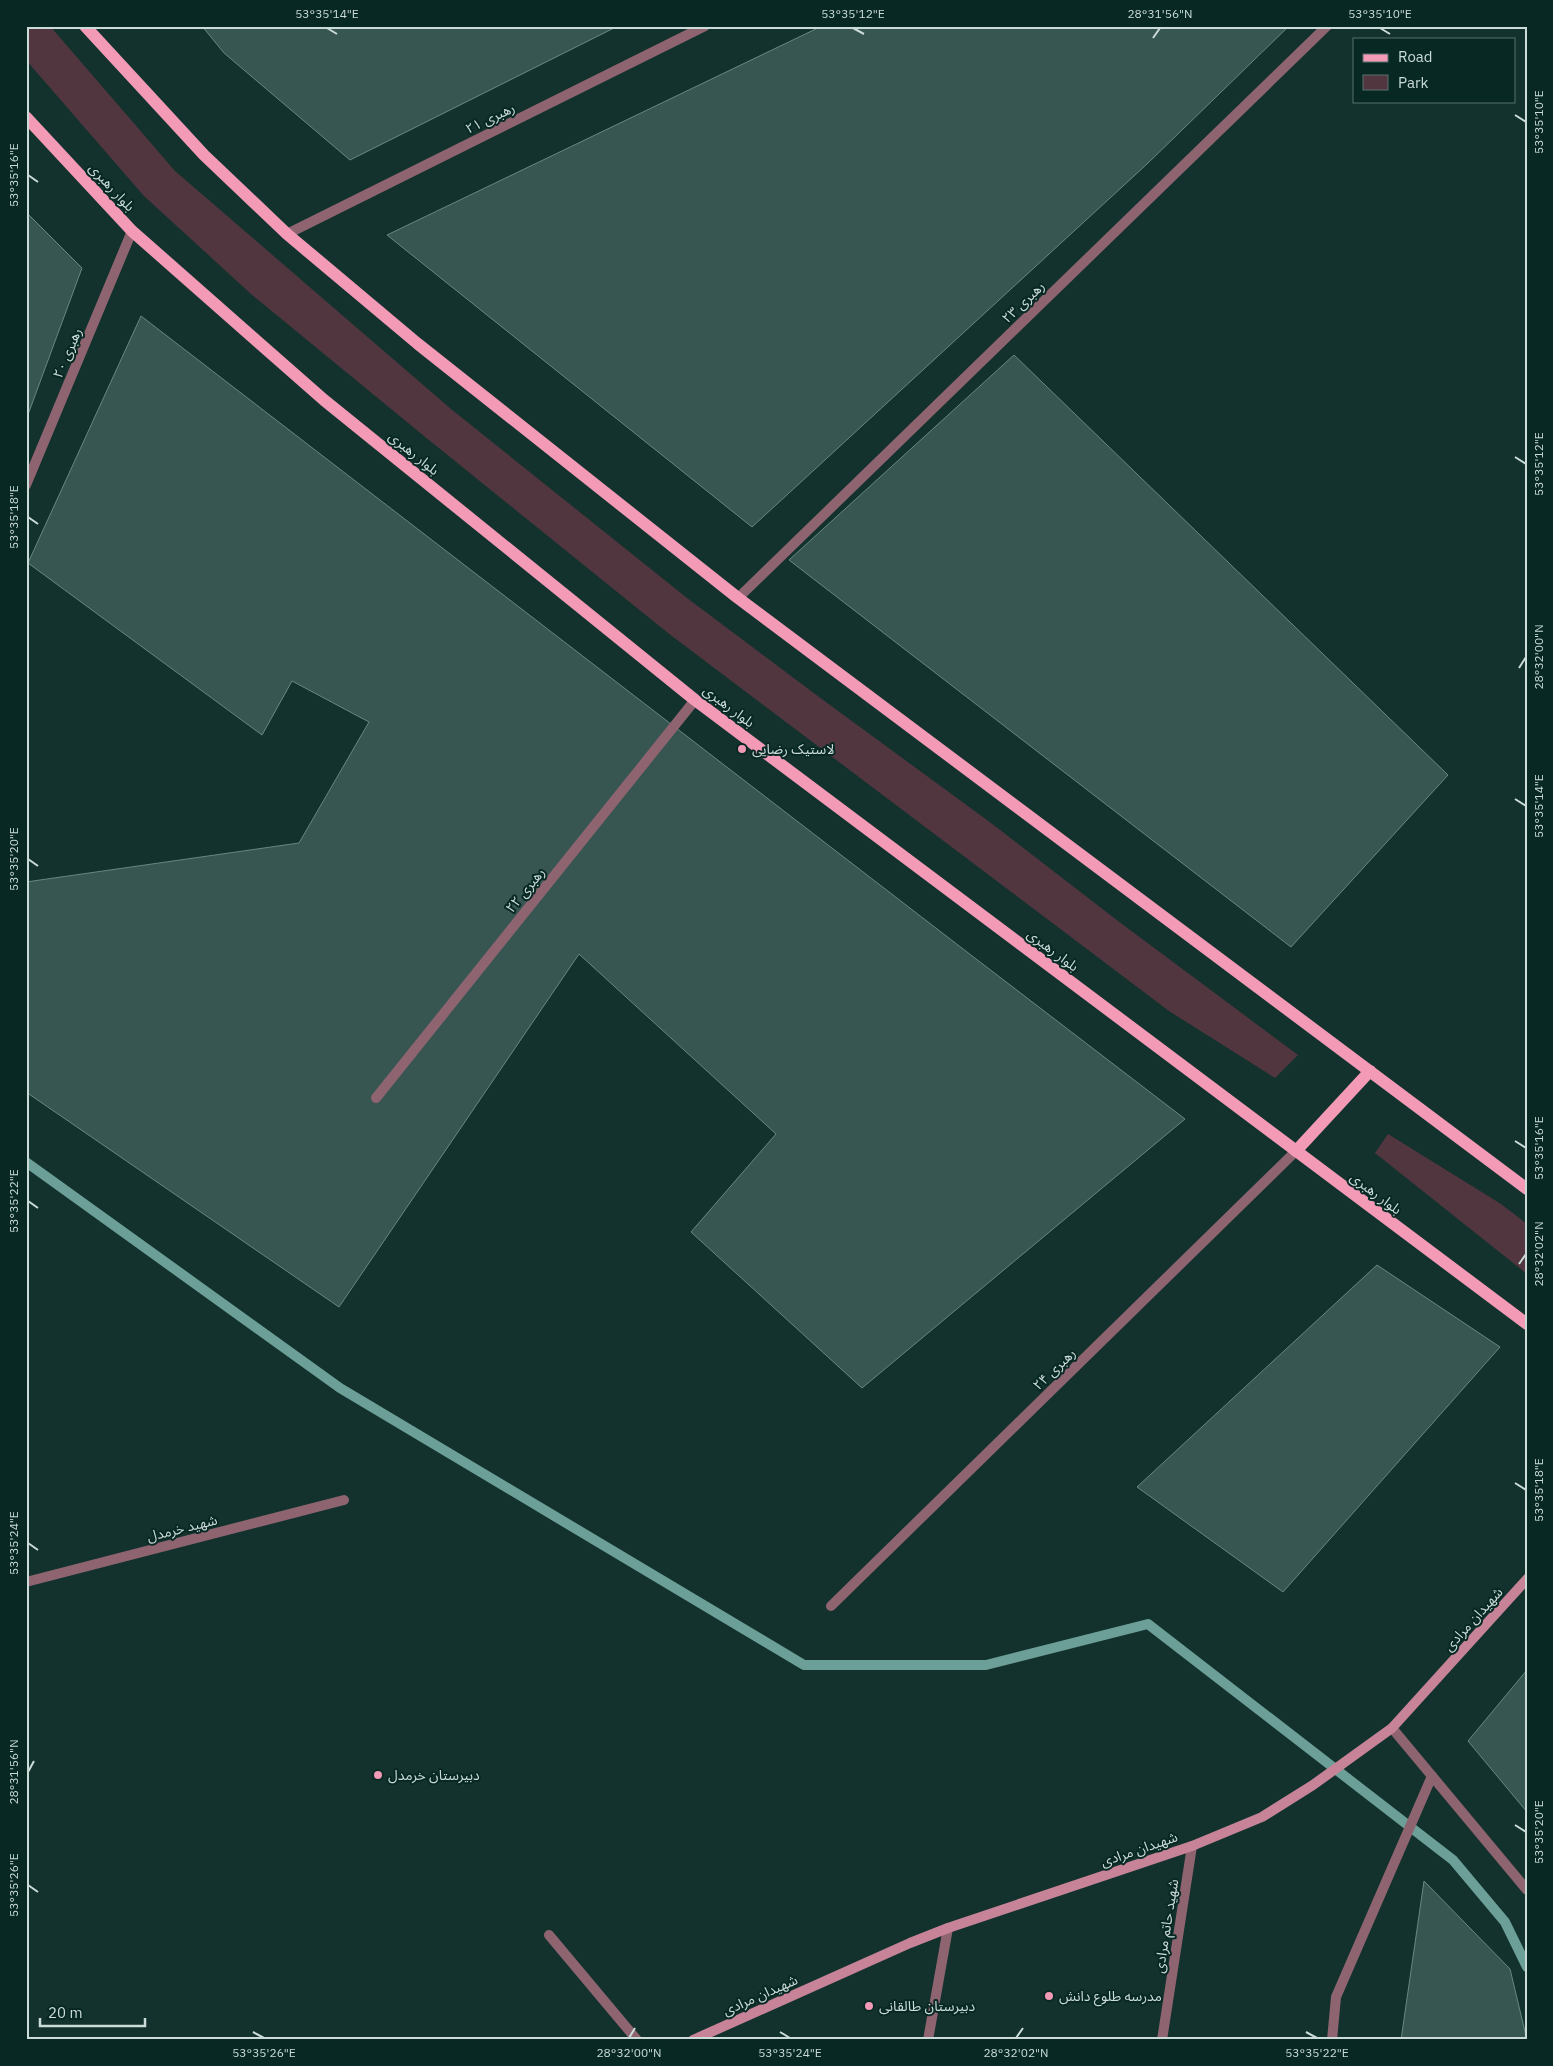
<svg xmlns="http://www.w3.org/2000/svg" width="1553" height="2066" font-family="'IBM Plex Sans','Noto Sans Arabic',sans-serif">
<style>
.green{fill:#52363f}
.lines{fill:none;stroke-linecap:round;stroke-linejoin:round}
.stream{stroke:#6c9f97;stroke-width:10}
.building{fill:#375651;stroke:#678882}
.street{stroke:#8f6471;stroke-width:10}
.secondary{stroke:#c78398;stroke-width:10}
.primary{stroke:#f29ab6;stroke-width:12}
.ticks{fill:none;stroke:#cadbd8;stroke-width:2}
.poi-dot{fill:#f09ab5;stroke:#082824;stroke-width:2}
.labels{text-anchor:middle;stroke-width:4;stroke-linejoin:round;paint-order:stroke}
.street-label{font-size:14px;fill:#cadbd8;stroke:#082824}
.poi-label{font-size:14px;fill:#cadbd8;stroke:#082824;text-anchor:start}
.neatline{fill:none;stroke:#cadbd8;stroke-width:2}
.ticks-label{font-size:12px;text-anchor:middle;fill:#cadbd8}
</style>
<rect width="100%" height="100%" fill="#13322d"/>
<g class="green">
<path d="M26 26H50L175 171 451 409 687 598 819 697 991 823 1118 921 1298 1055 1275 1078 1169 1011 668 633 424 436 251 294 144 196 26 60Z"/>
<path d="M1388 1134 1501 1204 1527 1224V1274L1375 1153Z"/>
</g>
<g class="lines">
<path class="stream" d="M26 1162 340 1388 804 1665H986L1148 1624 1453 1860 1505 1922 1527 1967"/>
</g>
<g class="building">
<path d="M202 26H618L350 160 224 53Z"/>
<path d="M822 26H1289L1147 164 752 527 387 235Z"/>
<path d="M26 212 82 268 26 420Z"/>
<path d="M141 316 967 952 1185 1119 862 1388 691 1232 776 1134 579 954 339 1307 26 1092V882L299 843 369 722 292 681 262 735 28 563Z"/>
<path d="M1014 355 1448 775 1291 947 789 560Z"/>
<path d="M1377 1265 1500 1347 1283 1592 1137 1487Z"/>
<path d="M1527 1670V1812L1468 1741Z"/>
<path d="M1424 1881 1510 1969 1527 2040H1401Z"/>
</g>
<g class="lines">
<g class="street">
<path d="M287 234 705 26"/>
<path d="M26 485 132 231"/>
<path d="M738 598 1327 26"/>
<path d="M376 1098 695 700"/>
<path d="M26 1582 344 1500"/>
<path d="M831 1606 1296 1151"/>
<path d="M1392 1728 1527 1890"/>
<path d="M549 1935 637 2040"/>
<path d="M928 2040 948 1928"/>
<path d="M1162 2040 1192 1846"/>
<path d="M1332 2040 1336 1997 1432 1776"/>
</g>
<path class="secondary" d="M693 2040 910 1943 948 1928 1192 1846 1262 1817 1313 1785 1392 1728 1527 1579"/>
<g class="primary">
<path d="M85 26 204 155 287 234 418 344 738 598 1527 1189"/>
<path d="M26 117 132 231 324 400 695 700 1527 1324"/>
<path d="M1296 1151 1370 1071"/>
</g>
</g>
<path class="ticks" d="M327 28 337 34M853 28 864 34M1380 28 1390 34M1153 38 1160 28M1515 115 1526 122M28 175 38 182M1515 457 1526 464M28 517 38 524M1519 668 1526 657M1515 799 1526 806M28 859 38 866M1515 1141 1526 1148M28 1201 38 1208M1519 1264 1526 1254M1515 1483 1526 1490M28 1543 38 1550M28 1772 34 1761M1515 1825 1526 1832M28 1885 38 1892M253 2032 264 2038M780 2032 790 2038M1306 2032 1317 2038M629 2038 635 2028M1016 2038 1023 2028"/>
<g class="poi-dot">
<circle cx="742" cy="749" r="5"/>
<circle cx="378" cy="1775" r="5"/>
<circle cx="1049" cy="1996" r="5"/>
<circle cx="869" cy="2006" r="5"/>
</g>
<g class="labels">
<g class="street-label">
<text transform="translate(490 118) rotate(-26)" y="5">رهبری ۲۱</text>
<text transform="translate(112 187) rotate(47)" y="5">بلوار رهبری</text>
<text transform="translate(1023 302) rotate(-44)" y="5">رهبری ۲۳</text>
<text transform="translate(67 353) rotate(-67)" y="5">رهبری ۲۰</text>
<text transform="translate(414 453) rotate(39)" y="5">بلوار رهبری</text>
<text transform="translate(729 706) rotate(37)" y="5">بلوار رهبری</text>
<text transform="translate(525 890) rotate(-51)" y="5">رهبری ۲۲</text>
<text transform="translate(1053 950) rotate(37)" y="5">بلوار رهبری</text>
<text transform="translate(1376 1193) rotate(37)" y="5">بلوار رهبری</text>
<text transform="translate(1054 1369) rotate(-44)" y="5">رهبری ۲۴</text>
<text transform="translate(182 1528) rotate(-14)" y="5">شهید خرمدل</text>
<text transform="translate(1473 1619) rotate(-48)" y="5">شهیدان مرادی</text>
<text transform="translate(1139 1849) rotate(-19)" y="5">شهیدان مرادی</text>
<text transform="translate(1166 1926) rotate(-81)" y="5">شهید حاتم مرادی</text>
<text transform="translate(760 1995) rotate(-24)" y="5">شهیدان مرادی</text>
</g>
<g class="poi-label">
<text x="752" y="754">لاستیک رضایی</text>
<text x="388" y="1780">دبیرستان خرمدل</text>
<text x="1059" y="2001">مدرسه طلوع دانش</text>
<text x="879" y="2011">دبیرستان طالقانی</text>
</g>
</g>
<rect width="1553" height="2066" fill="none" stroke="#082824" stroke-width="55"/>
<rect x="1353" y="38" width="162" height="65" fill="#082824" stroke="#56706c"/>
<rect x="1363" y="54" width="25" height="8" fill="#f29ab6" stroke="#56706c"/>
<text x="1398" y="62" font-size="15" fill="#cadbd8">Road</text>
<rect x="1363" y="75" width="25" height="15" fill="#52363f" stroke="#56706c"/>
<text x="1398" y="88" font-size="15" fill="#cadbd8">Park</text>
<path d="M40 2018v8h105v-8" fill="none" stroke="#cadbd8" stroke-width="2.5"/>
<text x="48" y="2018" font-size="15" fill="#cadbd8" stroke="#082824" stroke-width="4" paint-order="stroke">20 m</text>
<rect x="28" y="28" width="1498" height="2010" class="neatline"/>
<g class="ticks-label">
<text x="327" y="18">53°35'14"E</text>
<text x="853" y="18">53°35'12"E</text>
<text x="1160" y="18">28°31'56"N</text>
<text x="1380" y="18">53°35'10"E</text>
<text transform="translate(1539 122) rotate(-90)" y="4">53°35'10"E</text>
<text transform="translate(14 175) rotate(-90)" y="4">53°35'16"E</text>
<text transform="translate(1539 464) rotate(-90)" y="4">53°35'12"E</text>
<text transform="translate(14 517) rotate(-90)" y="4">53°35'18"E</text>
<text transform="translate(1539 657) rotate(-90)" y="4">28°32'00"N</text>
<text transform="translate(1539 806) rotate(-90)" y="4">53°35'14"E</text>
<text transform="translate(14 859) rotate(-90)" y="4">53°35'20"E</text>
<text transform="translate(1539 1148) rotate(-90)" y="4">53°35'16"E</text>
<text transform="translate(14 1201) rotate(-90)" y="4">53°35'22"E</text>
<text transform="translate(1539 1254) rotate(-90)" y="4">28°32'02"N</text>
<text transform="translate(1539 1490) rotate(-90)" y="4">53°35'18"E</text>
<text transform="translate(14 1543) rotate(-90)" y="4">53°35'24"E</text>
<text transform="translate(14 1772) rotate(-90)" y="4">28°31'56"N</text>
<text transform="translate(1539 1832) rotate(-90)" y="4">53°35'20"E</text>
<text transform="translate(14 1885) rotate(-90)" y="4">53°35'26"E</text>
<text x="264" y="2057">53°35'26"E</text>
<text x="629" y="2057">28°32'00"N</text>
<text x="790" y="2057">53°35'24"E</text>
<text x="1016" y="2057">28°32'02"N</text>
<text x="1317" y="2057">53°35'22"E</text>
</g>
</svg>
